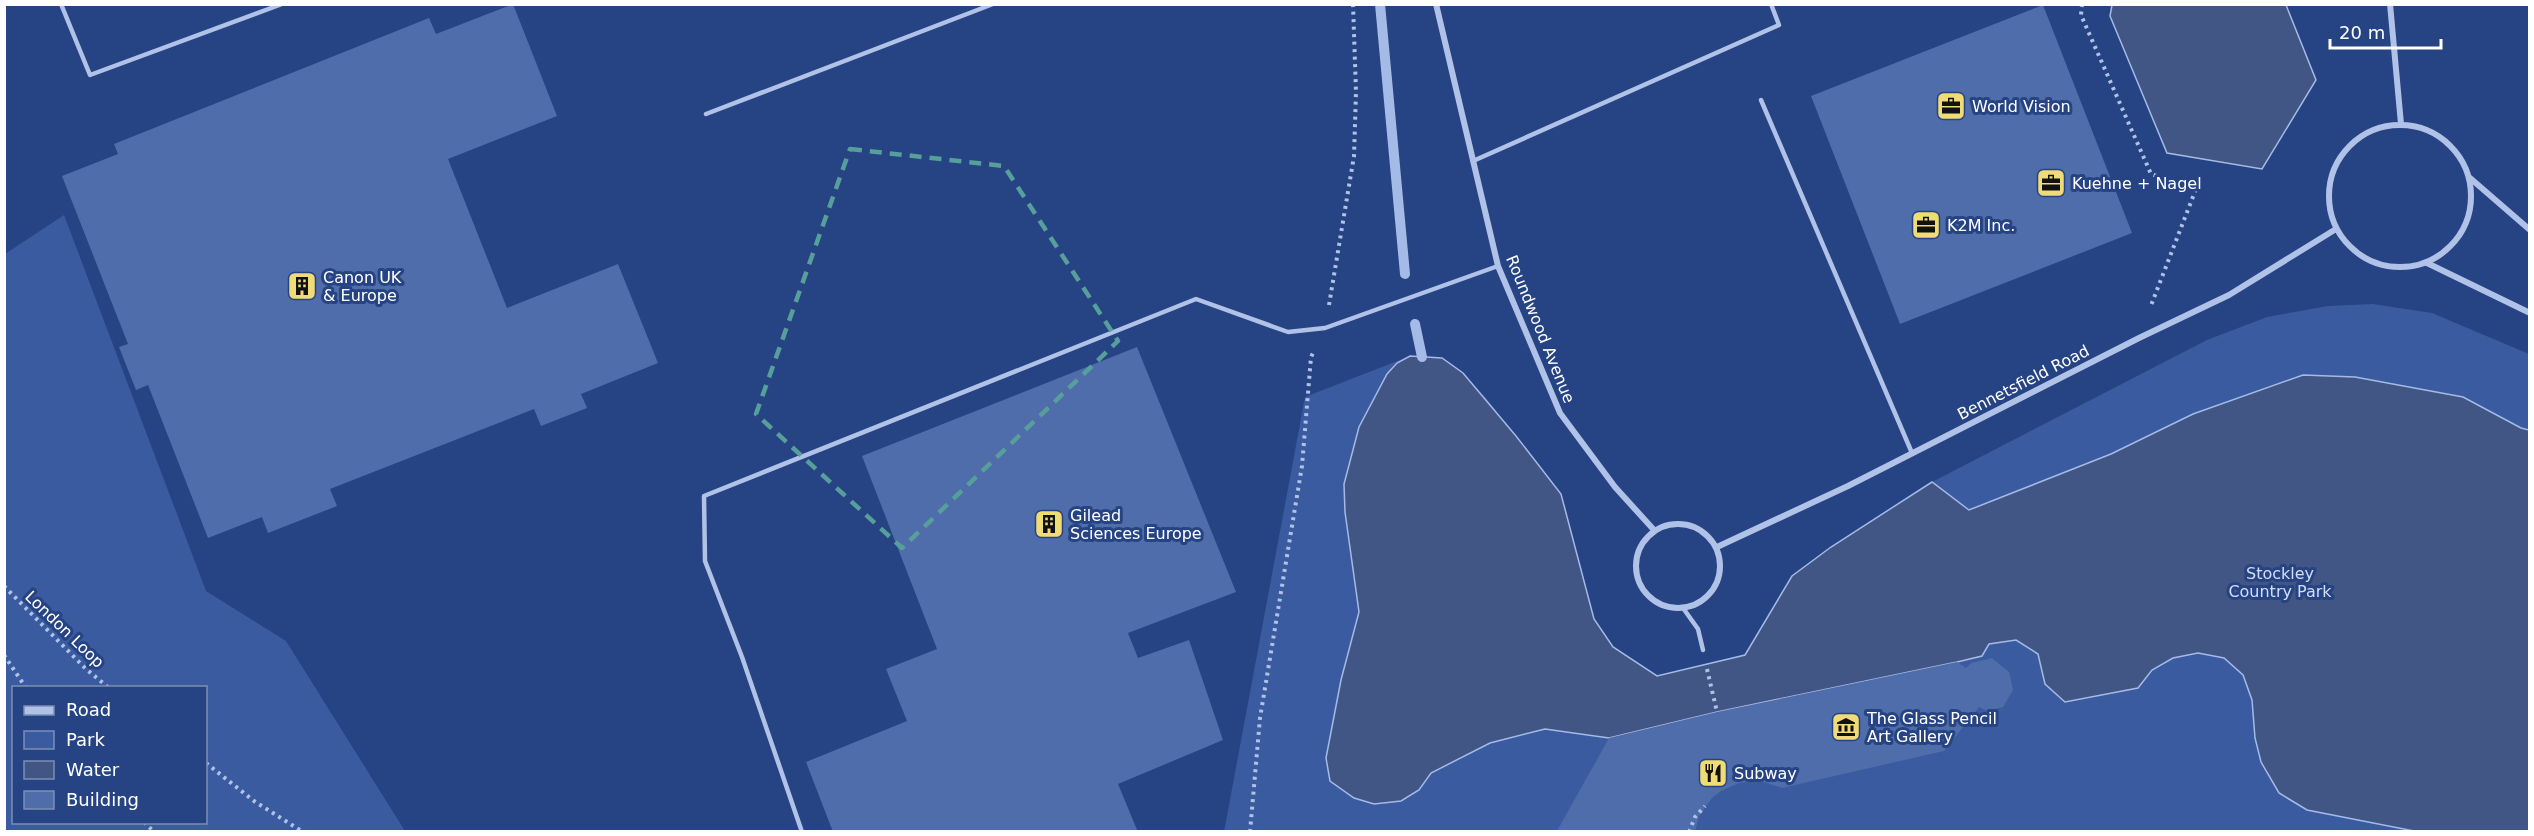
<svg xmlns="http://www.w3.org/2000/svg" width="2534" height="836" font-family="'DejaVu Sans',sans-serif">
<style>
.green{fill:#3b5ba0;fill-rule:evenodd}
.water{fill:#415685;stroke:#a4bbe8;stroke-width:1.5}
.lines{fill:none;stroke-linecap:round;stroke-linejoin:round}
.stream{stroke:#a4bbe8;stroke-width:10}
.building{fill:#4f6cab}
.path{stroke:#b0c2e7;stroke-width:4;stroke-dasharray:3 4.5;stroke-linecap:butt}
.lane{stroke:#b0c2e7;stroke-width:4.5}
.street{stroke:#b0c2e7;stroke-width:6}
.marked{fill:none;stroke:#579f9a;stroke-width:4.5;stroke-dasharray:12 8;stroke-linejoin:round}
.labels{text-anchor:middle;stroke-width:6;stroke-linejoin:round;paint-order:stroke}
.poi-label{font-size:16px;fill:#fff;stroke:#264383;text-anchor:start}
.street-label{font-size:16px;fill:#fff;stroke:#264383}
.park-label{font-size:16px;fill:#d3def6;stroke:#264383}
</style>
<rect width="100%" height="100%" fill="#264383"/>
<g class="green">
<path d="M64 215 206 591 286 641 405 831H5V254ZM14 688H206V822H14Z"/>
<path d="M2373 304 2432 313 2529 354V831L1224 832 1305 397 1410 356 1442 358 1463 373 1486 398 1561 494 1594 619 1613 647 1657 676 1745 655 1792 576 1831 547 1932 482 2207 340 2267 317 2328 306Z"/>
</g>
<g class="water">
<path d="M2112 5H2286L2316 80 2262 169 2167 153 2110 16Z"/>
<path d="M1410 356 1442 358 1463 373 1516 436 1561 494 1594 619 1613 647 1657 676 1745 655 1792 576 1831 547 1932 482 1969 510 2111 454 2193 414 2303 375 2355 377 2463 397 2521 428 2529 430V831H2414L2307 810 2279 793 2261 762 2255 738 2252 700 2243 675 2224 658 2198 653 2173 658 2152 670 2138 688 2065 702 2045 684 2038 654 2016 640 1989 644 1982 656 1957 662 1717 712 1609 738 1545 729 1490 743 1431 773 1419 790 1401 801 1374 804 1354 798 1330 781 1326 758 1341 680 1359 612 1345 512 1344 484 1359 427 1387 374 1397 363Z"/>
</g>
<g class="lines">
<g class="stream">
<path d="M1380 4 1405 274"/>
<path d="M1415 324 1422 357"/>
</g>
</g>
<g class="building">
<path d="M513 4 557 116 448 159 507 308 618 264 658 363 581 394 587 408 541 426 534 409 330 489 337 506 268 533 262 517 208 538 148 385 136 390 119 347 128 344 62 176 118 154 114 144 429 18 436 34Z"/>
<path d="M2043 5 2132 233 1900 324 1811 96Z"/>
<path d="M1137 347 1236 592 1128 633 1138 658 1189 640 1223 740 1118 784 1138 832H833L806 762 907 721 886 669 937 649 862 456Z"/>
<path d="M1992 658 2009 672 2013 690 2003 707 1987 711 1979 707 1944 751 1782 788 1760 781 1739 783 1721 791 1712 798 1699 816 1695 832 1557 831 1609 738 1717 712 1957 662 1966 668 1971 663Z"/>
</g>
<g class="lines">
<g class="path">
<path d="M2082 4 2081 15 2151 174 2196 189 2150 308"/>
<path d="M1329 305 1354 156 1356 92 1353 4"/>
<path d="M4 586 86 669 109 688"/>
<path d="M4 655 26 688"/>
<path d="M1707 669 1717 712"/>
<path d="M206 763 254 801 303 832"/>
<path d="M144 822 154 832"/>
<path d="M1250 832 1260 718 1302 466 1311 357 1314 351"/>
<path d="M1689 832 1695 817 1705 806"/>
</g>
<g class="lane">
<path d="M61 4 90 75 282 4"/>
<path d="M1761 100 1912 453"/>
<path d="M706 114 993 4"/>
<path d="M1473 161 1779 25 1771 4"/>
<path d="M1683 608 1698 629 1703 650"/>
<path d="M802 832 742 657 705 561 704 496 1196 299 1288 332 1325 328 1498 266"/>
</g>
<g class="street">
<path d="M1436 4 1498 266 1560 413 1615 487 1654 530"/>
<path d="M2390 4 2401 124"/>
<circle cx="2400" cy="196" r="71"/>
<path d="M2470 178 2530 230"/>
<path d="M2427 263 2530 313"/>
<circle cx="1678" cy="566" r="42"/>
<path d="M1717 547 1848 486 2139 338 2229 295 2336 229"/>
</g>
</g>
<path class="marked" d="M850 149 1004 166 1118 341 902 548 756 414Z"/>
<defs>
<g id="office-square" transform="scale(1.5)"><rect x="-9" y="-9" width="18" height="18" rx="4" fill="#f0dc75" stroke="#264383"/><path d="M-6-3h4V-5.5h4V-3h4V5H-6ZM-1-4.5V-3h2v-1.5ZM-6 0V1H6V0Z" fill="#111"/></g>
<g id="building-square" transform="scale(1.5)"><rect x="-9" y="-9" width="18" height="18" rx="4" fill="#f0dc75" stroke="#264383"/><path d="M-4-6H4V6H1V3H-1V6H-4ZM-2.5-4.3h1.7v1.8h-1.7ZM.8-4.3h1.7v1.8H.8ZM-2.5-1h1.7V.8h-1.7ZM.8-1h1.7V.8H.8Z" fill="#111"/></g>
<g id="museum-square" transform="scale(1.5)"><rect x="-9" y="-9" width="18" height="18" rx="4" fill="#f0dc75" stroke="#264383"/><path d="M0-6L6-3V-2H-6V-3ZM-5-1h2V3h-2ZM-1-1h2V3h-2ZM3-1h2V3H3ZM-6 4H6V6H-6Z" fill="#111"/></g>
<g id="restaurant-square" transform="scale(1.5)"><rect x="-9" y="-9" width="18" height="18" rx="4" fill="#f0dc75" stroke="#264383"/><path d="M-5-6h1v4h1v-4h1v4h1v-4h1v5L-1.5 .5V6h-2V.5L-5-1ZM5-6V6H3V1.5H1.5Q1.5-4 5-6Z" fill="#111"/></g>
</defs>
<g fill-rule="evenodd">
<use href="#office-square" x="1951" y="106"/>
<use href="#office-square" x="2051" y="183"/>
<use href="#office-square" x="1926" y="225"/>
<use href="#building-square" x="302" y="286"/>
<use href="#building-square" x="1049" y="524"/>
<use href="#museum-square" x="1846" y="727"/>
<use href="#restaurant-square" x="1713" y="773"/>
</g>
<g class="labels">
<g class="poi-label">
<text x="1972" y="112">World Vision</text>
<text x="2072" y="189">Kuehne + Nagel</text>
<text x="1947" y="231">K2M Inc.</text>
<text x="323" y="283">Canon UK<tspan x="323" dy="18">&amp; Europe</tspan></text>
<text x="1070" y="521">Gilead<tspan x="1070" dy="18">Sciences Europe</tspan></text>
<text x="1867" y="724">The Glass Pencil<tspan x="1867" dy="18">Art Gallery</tspan></text>
<text x="1734" y="779">Subway</text>
</g>
<g class="street-label">
<text transform="translate(1541 329) rotate(68)" y="6">Roundwood Avenue</text>
<text transform="translate(2023 382) rotate(-27)" y="6">Bennetsfield Road</text>
<text transform="translate(65 629) rotate(44)" y="6">London Loop</text>
</g>
<g class="park-label">
<text x="2280" y="579">Stockley<tspan x="2280" dy="18">Country Park</tspan></text>
</g>
</g>
<rect width="2534" height="836" fill="none" stroke="#ffffff" stroke-width="12"/>
<rect x="12" y="686" width="195" height="138" fill="#264383" stroke="#7d8eb5" stroke-width="1.5"/>
<rect x="24" y="706" width="30" height="9" fill="#b0c2e7" stroke="#7d8eb5" stroke-width="1.5"/>
<text x="66" y="716" font-size="18" fill="#ffffff">Road</text>
<rect x="24" y="731" width="30" height="18" fill="#3b5ba0" stroke="#7d8eb5" stroke-width="1.5"/>
<text x="66" y="746" font-size="18" fill="#ffffff">Park</text>
<rect x="24" y="761" width="30" height="18" fill="#415685" stroke="#7d8eb5" stroke-width="1.5"/>
<text x="66" y="776" font-size="18" fill="#ffffff">Water</text>
<rect x="24" y="791" width="30" height="18" fill="#4f6cab" stroke="#7d8eb5" stroke-width="1.5"/>
<text x="66" y="806" font-size="18" fill="#ffffff">Building</text>
<path d="M2330 39v9h111v-9" fill="none" stroke="#ffffff" stroke-width="3"/>
<text x="2339" y="39" font-size="18" fill="#ffffff" stroke="#264383" stroke-width="4.5" paint-order="stroke">20 m</text>
</svg>
